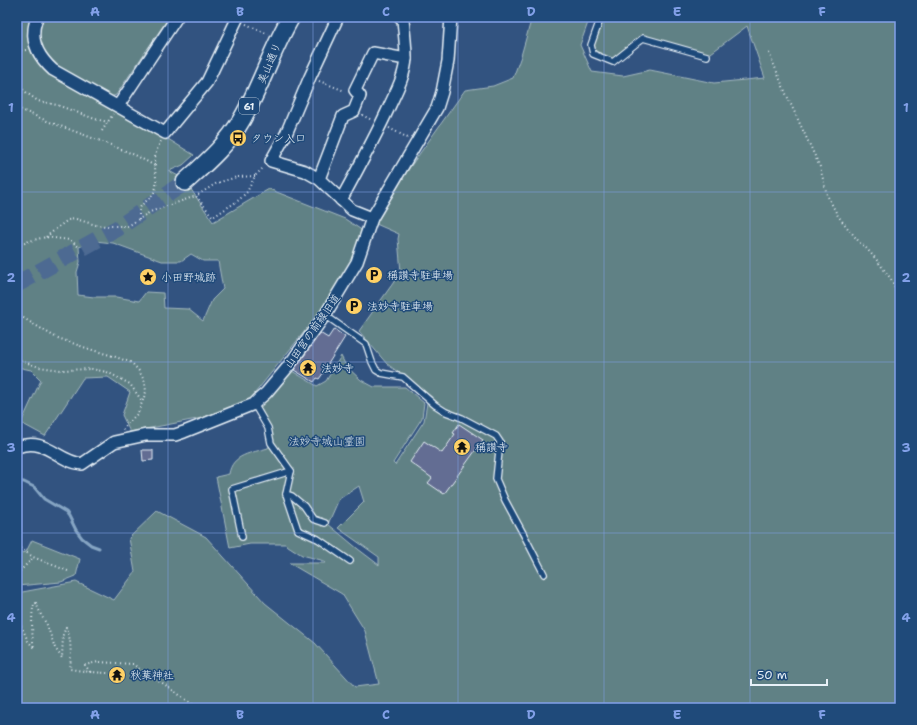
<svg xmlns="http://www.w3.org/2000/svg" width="917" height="725" font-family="'Shantell Sans','Klee One',sans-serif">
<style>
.green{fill:#618185;stroke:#a4b9be;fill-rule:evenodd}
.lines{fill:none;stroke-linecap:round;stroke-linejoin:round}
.stream{stroke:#86a5c3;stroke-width:3}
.building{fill:#646d93;stroke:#e8f1f8}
.primary-tunnel{stroke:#4d6b92;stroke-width:17;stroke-dasharray:17 8;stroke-linecap:butt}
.service-casing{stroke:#e8f1f8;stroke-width:8}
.minor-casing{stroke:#e8f1f8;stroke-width:14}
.primary-casing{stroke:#e8f1f8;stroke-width:20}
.path{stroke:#e8f1f8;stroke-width:2;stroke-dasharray:1 3;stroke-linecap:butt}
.service{stroke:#1f4a7a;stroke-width:5.5}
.minor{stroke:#1f4a7a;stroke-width:11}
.primary{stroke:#1f4a7a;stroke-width:17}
.grid{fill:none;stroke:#82a0e8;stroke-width:1;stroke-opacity:0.55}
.labels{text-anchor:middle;stroke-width:3;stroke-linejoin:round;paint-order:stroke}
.shield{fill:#1f4a7a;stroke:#acbfd2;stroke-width:1}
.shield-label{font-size:10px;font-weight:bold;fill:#e8f1f8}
.street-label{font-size:11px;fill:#e8f1f8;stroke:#1f4a7a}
.poi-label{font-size:11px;fill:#e8f1f8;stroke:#1f4a7a;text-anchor:start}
.park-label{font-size:11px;fill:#d4e0e7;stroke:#1f4a7a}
.neatline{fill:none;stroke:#82a0e8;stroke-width:1.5}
.grid-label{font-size:13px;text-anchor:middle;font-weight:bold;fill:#82a0e8}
</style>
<rect width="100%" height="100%" fill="#325380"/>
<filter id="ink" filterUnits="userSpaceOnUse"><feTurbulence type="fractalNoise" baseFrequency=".025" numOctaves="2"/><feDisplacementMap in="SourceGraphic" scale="8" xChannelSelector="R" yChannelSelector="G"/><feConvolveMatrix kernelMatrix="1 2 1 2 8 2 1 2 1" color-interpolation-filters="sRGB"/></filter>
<g filter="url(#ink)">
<g class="green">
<path d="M17 17H37L34 30 43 61 165 133 168 139 194 155 183 165 169 171 184 179 213 222 269 189 345 219 363 231 345 281 247 403 207 417 130 432 122 415 130 392 108 377 83 378 45 436 21 423 41 380 31 370 17 367ZM95 241 113 243 162 261H181L191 254 203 261H218L223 289 212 300 203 321 188 309 164 308 163 293 146 292 139 301 116 297H94L78 295 77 272 80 262 79 247Z"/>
<path d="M43 17H169L116 95 111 97 57 67 47 59 40 44 39 34V25Z"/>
<path d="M532 17H590L580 45 592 72 623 76 650 70 714 83 765 78 747 26 707 56 643 38 613 62 593 54 591 45 601 17H900V708H17V593L76 582 114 600 135 572 129 538 157 511 206 537 265 603 315 643 355 687 379 684 365 631 342 594 289 563H326L321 560 302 555 285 544H250L230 548 216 477 229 474C232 454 252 453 268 448L271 443 268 428 254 404 287 368 317 386 326 381 341 356 346 366 361 380 374 387H405L424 403 422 418 393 463 395 465 424 421 427 403 432 397 387 364 359 331 401 272 398 239 399 234 376 224 408 170 465 90 493 86 513 78 521 56ZM359 486 364 502 338 528 379 557V565L358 549 328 524 339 499Z"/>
<path d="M32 540 80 559 76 576 61 582 17 586V554L26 552Z"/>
</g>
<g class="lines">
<path class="stream" d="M17 481 24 482 34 487 44 499 66 512 69 516 76 530 82 538 91 545 99 548"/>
</g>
<g class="building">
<path d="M334 329 345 337 323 372H324L319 379 317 378 314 382 294 370 320 333 328 338Z"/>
<path d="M459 424 483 440 444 494 428 483 432 478 410 462 424 441 442 453 455 434 453 433Z"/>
<path d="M142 450H153V460L143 461Z"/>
</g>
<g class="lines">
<path class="primary-tunnel" d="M17 284 118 228 185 182"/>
<g class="service-casing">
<g id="service">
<path d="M601 17 591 45 593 54 613 62 643 38 707 56"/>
<path d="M325 315 366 344 372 362 376 370 381 373 403 377 435 405 446 412 462 418 496 436 500 442 496 479 505 500 525 537 544 574"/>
<path d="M254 404 268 428 271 443 291 471 286 494 298 530 318 539 350 561"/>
<path d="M286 494 292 496 304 506 313 519 325 523"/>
<path d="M242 537 232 489 291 471"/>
</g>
</g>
<g class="minor-casing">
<g id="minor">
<path d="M37 17C36 21 34 26 34 30 32 46 41 59 53 70L165 133 207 82 238 17"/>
<path d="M338 17 310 77 286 134 271 161 305 171 319 179 352 210 372 218"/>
<path d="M118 106 177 17"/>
<path d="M319 179 343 116 354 111 360 96 355 90 373 53 406 59"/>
<path d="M341 200C358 169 375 138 390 105 397 90 405 75 406 58 406 45 404 32 403 19L400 17"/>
<path d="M17 447C47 437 56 461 82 464L114 442 146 435H175L184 432 254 404 259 399 266 393 287 368 325 315 357 262 372 218 437 108 442 92 448 61 451 17"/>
</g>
</g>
<g class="primary-casing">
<path id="primary" d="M185 182C206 163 228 144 242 119 261 86 272 49 291 17"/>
</g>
<g class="path">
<path d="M246 24 268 34"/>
<path d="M17 25 23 17"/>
<path d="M17 51 27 50"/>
<path d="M769 53 787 96 820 167 827 195 838 216 860 243 866 248 876 259 891 279 900 301"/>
<path d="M319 81 345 91"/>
<path d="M17 84 28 94 38 101 57 105 95 119 108 122"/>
<path d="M17 108 47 121 111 145 135 155 155 166"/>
<path d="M362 115 372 120"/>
<path d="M389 128 408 138"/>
<path d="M102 131 113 114"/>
<path d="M255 176 237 177 217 183 196 196 213 217 239 200 247 192 255 176 264 167"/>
<path d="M139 219C139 216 139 212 139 210 142 201 153 200 156 187 157 180 155 173 155 165 154 157 157 148 161 141"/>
<path d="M46 237 61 225 68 220 76 219 96 225 107 226H128L150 212 196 196"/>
<path d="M17 247 29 241 46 237 70 240 79 247"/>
<path d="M17 313 20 316 55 337 89 349 113 356 132 363 139 371 145 382 146 392 138 413 127 424 123 430"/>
<path d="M17 359 39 367 61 370 92 369 107 372 130 384 142 401"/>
<path d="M17 546 33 557 68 571"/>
<path d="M17 574 33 558"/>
<path d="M17 619 19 621 28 641 34 648C32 641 31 611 34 605 34 604 35 604 36 603L41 615 47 625 55 648 62 658 63 635 66 627 70 640 71 656 70 669 90 672 108 673"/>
<path d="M90 672 85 665 98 662 133 664 143 672 161 682 198 708"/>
</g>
<use href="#service" class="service"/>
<use href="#minor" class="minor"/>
<use href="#primary" class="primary"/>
</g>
</g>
<path class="grid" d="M168 17V708M313 17V708M458 17V708M604 17V708M750 17V708M17 192H900M17 362H900M17 533H900"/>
<defs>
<g id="bus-disc" transform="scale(0.9)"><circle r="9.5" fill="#ffd166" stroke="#1f4a7a"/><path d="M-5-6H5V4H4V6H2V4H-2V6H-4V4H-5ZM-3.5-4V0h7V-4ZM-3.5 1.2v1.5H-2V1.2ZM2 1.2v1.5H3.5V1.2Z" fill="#111"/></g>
<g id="parking-disc" transform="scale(0.9)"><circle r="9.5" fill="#ffd166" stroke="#1f4a7a"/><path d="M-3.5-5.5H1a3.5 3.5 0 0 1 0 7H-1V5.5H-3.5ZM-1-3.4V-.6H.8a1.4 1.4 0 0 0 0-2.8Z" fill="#111"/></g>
<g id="sight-disc" transform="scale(0.9)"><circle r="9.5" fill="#ffd166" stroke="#1f4a7a"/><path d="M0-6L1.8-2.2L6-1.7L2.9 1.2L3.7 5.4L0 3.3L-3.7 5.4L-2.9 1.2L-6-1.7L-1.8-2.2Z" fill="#111"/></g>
<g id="temple-disc" transform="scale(0.9)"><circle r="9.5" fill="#ffd166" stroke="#1f4a7a"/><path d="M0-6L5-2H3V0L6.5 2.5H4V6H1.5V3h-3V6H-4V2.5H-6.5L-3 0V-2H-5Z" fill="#111"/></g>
</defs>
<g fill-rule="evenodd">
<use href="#bus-disc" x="238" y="138"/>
<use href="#parking-disc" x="374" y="275"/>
<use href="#sight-disc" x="148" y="277"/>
<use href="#parking-disc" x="354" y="306"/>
<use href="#temple-disc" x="308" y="368"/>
<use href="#temple-disc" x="462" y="447"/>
<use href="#temple-disc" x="117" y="675"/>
</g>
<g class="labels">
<rect class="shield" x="239" y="98" width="20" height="16" rx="3"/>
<g class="shield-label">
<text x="249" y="110">61</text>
</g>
<g class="street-label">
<text transform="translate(269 63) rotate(-67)" y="4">美山通り</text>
<text transform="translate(312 331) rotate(-55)" y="4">山田宮の前線旧道</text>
</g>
<g class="poi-label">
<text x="251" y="142">タウン入口</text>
<text x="387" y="279">稱讃寺駐車場</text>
<text x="161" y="281">小田野城跡</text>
<text x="367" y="310">法妙寺駐車場</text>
<text x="321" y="372">法妙寺</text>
<text x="475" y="451">稱讃寺</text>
<text x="130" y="679">秋葉神社</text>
</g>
<g class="park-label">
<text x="327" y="445">法妙寺城山霊園</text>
</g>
</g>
<rect width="917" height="725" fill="none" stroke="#1f4a7a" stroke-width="44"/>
<path d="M751 679v6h76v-6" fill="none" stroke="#e8f1f8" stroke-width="2"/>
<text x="757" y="679" font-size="12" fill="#e8f1f8" stroke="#1f4a7a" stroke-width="3" paint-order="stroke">50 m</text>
<rect x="22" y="22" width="873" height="681" class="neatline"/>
<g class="grid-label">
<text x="95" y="16">A</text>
<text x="240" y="16">B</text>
<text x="386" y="16">C</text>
<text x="531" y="16">D</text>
<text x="677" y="16">E</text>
<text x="822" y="16">F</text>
<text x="11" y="112">1</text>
<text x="906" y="112">1</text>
<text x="11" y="282">2</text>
<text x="906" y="282">2</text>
<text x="11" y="452">3</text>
<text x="906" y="452">3</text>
<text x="11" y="622">4</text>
<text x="906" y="622">4</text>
<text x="95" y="719">A</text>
<text x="240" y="719">B</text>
<text x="386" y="719">C</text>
<text x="531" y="719">D</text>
<text x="677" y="719">E</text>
<text x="822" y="719">F</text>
</g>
</svg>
